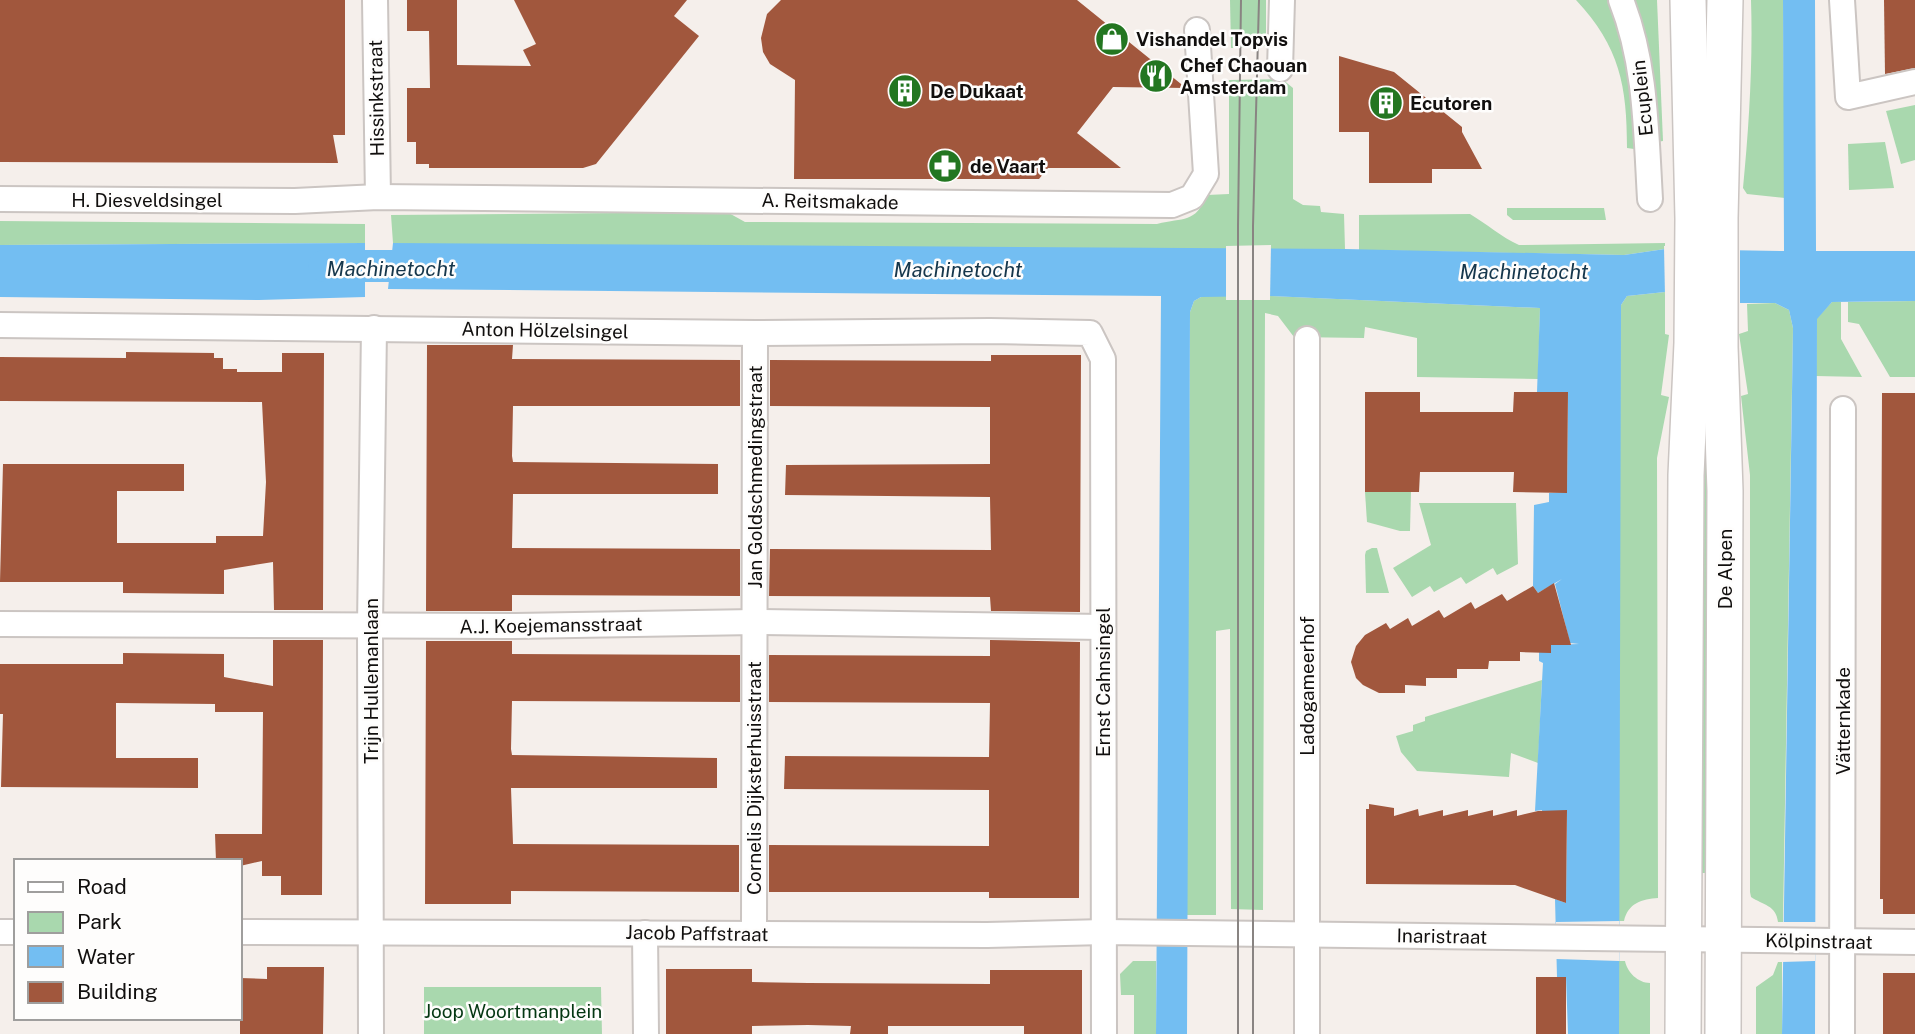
<svg xmlns="http://www.w3.org/2000/svg" width="1915" height="1034" font-family="'Public Sans',sans-serif">
<style>
.green{fill:#a9d8ae}
.water{fill:#73bef2}
.pier{fill:#f5efeb}
.lines{fill:none;stroke-linecap:round;stroke-linejoin:round}
.canal{stroke:#73bef2;stroke-width:32}
.building{fill:#a1573d}
.street-casing{stroke:#cbc5c2;stroke-width:28}
.secondary-casing{stroke:#cbc5c2;stroke-width:38}
.street{stroke:#fff;stroke-width:24}
.secondary{stroke:#fff;stroke-width:35}
.tram{stroke:#898482;stroke-width:2}
.labels{text-anchor:middle;stroke-width:5;stroke-linejoin:round;paint-order:stroke}
.poi-label{font-size:19px;font-weight:bold;fill:#110f0e;stroke:#fefdfc;text-anchor:start}
.street-label{font-size:19px;fill:#110f0e;stroke:#fefdfc}
.park-label{font-size:19px;fill:#043712;stroke:#fefdfc}
.water-label{font-size:21px;font-style:italic;fill:#16374c;stroke:#fefdfc}
</style>
<rect width="100%" height="100%" fill="#f5efeb"/>
<g class="green">
<path d="M1230 0H1266V46L1231 48Z"/>
<path d="M1576 0H1614L1622 19 1641 150 1627 148C1627 86 1620 47 1576 0Z"/>
<path d="M1628 0H1657L1663 141 1650 143Z"/>
<path d="M1751 0H1783L1785 198 1747 194 1743 188C1749 126 1753 63 1751 0Z"/>
<path d="M1282 79 1293 88V199L1303 205 1320 206 1321 212 1344 214 1345 249H1271V296L1540 308 1538 379 1417 377V338L1365 327 1364 338 1294 337 1278 316 1265 313 1263 910 1231 909 1230 629 1216 631V915H1186L1190 312 1194 301 1201 297 393 243 391 215 727 212 745 222 1157 224C1184 217 1195 224 1207 195L1229 194V80Z"/>
<path d="M1915 105V160L1901 164 1886 111Z"/>
<path d="M1885 142 1894 188 1849 190 1848 144Z"/>
<path d="M1507 208H1604L1606 220H1513L1507 215Z"/>
<path d="M1470 214C1487 224 1501 237 1519 245L1665 243V249L1624 255 1359 250V215Z"/>
<path d="M0 221 365 224V243L0 245Z"/>
<path d="M1665 292V334L1669 335 1661 395 1669 397 1657 458 1658 898C1642 899 1628 903 1624 921H1619V323L1621 305 1627 296Z"/>
<path d="M1915 301V377H1890L1859 324 1848 322V302Z"/>
<path d="M1832 302H1841V339L1862 377 1816 376 1817 318Z"/>
<path d="M1775 303 1789 310 1793 328 1783 922H1778C1776 905 1763 905 1751 897L1750 892V475L1741 396 1748 394 1739 334 1748 331 1747 304Z"/>
<path d="M1706 351 1714 873H1693Z"/>
<path d="M1365 492H1411L1410 531H1400L1367 522Z"/>
<path d="M1419 503H1516L1518 564 1497 575 1493 568 1466 584 1461 577 1434 592 1430 586 1412 597 1393 568 1431 545Z"/>
<path d="M1372 548H1377L1389 593H1366L1365 555 1366 551Z"/>
<path d="M1542 680 1538 763 1511 753 1509 777 1417 771 1401 752 1396 736 1413 731V725L1425 721V717Z"/>
<path d="M1133 961H1156V1034H1134V995H1121L1120 974Z"/>
<path d="M1619 961H1625C1627 972 1638 983 1650 983V1034H1619Z"/>
<path d="M1778 962H1782V1034H1756V987L1773 975Z"/>
<path d="M424 987H601L602 1034H424Z"/>
</g>
<g class="water">
<path d="M1783 0H1815L1816 251H1915V301L1832 302 1817 319 1815 1034H1782L1793 328 1789 310 1775 303H1703L1665 292 1627 296 1621 305 1619 1034H1568L1566 977H1557L1555 899 1566 903 1567 810 1542 816V810L1535 811 1543 663 1539 661V652L1551 645 1579 644 1570 643 1555 584 1562 579 1538 593 1533 586 1534 505 1549 502V493L1567 492 1568 393 1537 392 1540 308 1270 296 1201 297 1194 301 1190 312 1187 1034H1156L1161 296 388 289 393 243 1345 249 1624 255 1665 249 1784 251Z"/>
<path d="M365 243V297L259 300 0 297V245Z"/>
</g>
<g class="pier">
<path d="M1271 245 1270 300H1226V246Z"/>
<path d="M1664 246 1740 247V307L1702 306 1665 296Z"/>
<path d="M1619 921V961L1556 959V922Z"/>
<path d="M1783 922H1816L1815 961 1782 962Z"/>
</g>
<g class="lines">
<path class="canal" d="M324 266H433"/>
</g>
<g class="building">
<path d="M0 0H345V135H333L338 163 0 162Z"/>
<path d="M407 0H457V65L531 66 523 50 536 44 514 0H687L674 16 699 36 596 164 583 168H429V164H416V142H407V88H430L429 31H407Z"/>
<path d="M781 0H1077L1186 88 1113 87 1077 133 1121 168H1048L1039 179H794L795 80 770 64 763 52 761 38 767 14Z"/>
<path d="M1884 0H1915V68L1885 74Z"/>
<path d="M1339 56 1394 72 1462 127V132L1482 169H1432V183H1369V132H1339Z"/>
<path d="M427 345H513L512 359 740 360V406H513L512 456 513 462 718 464V494H513L512 548 740 549V596L512 595V611H426Z"/>
<path d="M126 352 214 353V358H223V369H237V372H282V353H324L323 610H274L273 562 224 570V594L123 593V582H0L3 464H184V491H117V543H216V536H263L266 482 262 402 0 401V357L126 358Z"/>
<path d="M991 355H1081L1080 612 991 611 990 597 769 596 770 549 991 550 990 497 785 495 786 465 990 464V407L770 406V360L991 361Z"/>
<path d="M1365 392H1420V412H1513L1514 392H1568L1567 493 1513 492 1514 472H1420L1419 492H1365Z"/>
<path d="M1882 393H1915V914H1883V899H1880Z"/>
<path d="M1554 583 1571 645H1551V653L1520 652V661H1489L1488 669H1457V678H1426V686L1405 685V693H1379L1363 685 1356 678 1351 662 1356 646 1365 635 1386 623 1390 629 1408 618 1412 626 1439 610 1444 618 1471 602 1475 609 1502 594 1507 601 1533 586 1538 593Z"/>
<path d="M273 640H323L322 895H281V876H262V861L240 866V861H216L215 834H262L263 712H215V704L116 703V758H198V788L1 787 3 714H0V664H123V653L224 654V677L273 686Z"/>
<path d="M990 640 1080 642 1079 898H989V892H769V845L989 846V790L784 789 785 756 989 757 990 703 769 702V655L990 656Z"/>
<path d="M426 641H512V654L740 655V702L512 701 511 749 512 755 717 758V788H511L513 844 739 845V892L511 891V904H425Z"/>
<path d="M1369 804 1394 808V816L1418 809 1419 816 1443 810V816L1468 810V816L1493 810V816L1517 810V816L1538 811 1567 810 1566 903 1515 885 1366 884V809H1369Z"/>
<path d="M267 967H324L323 1034H240V978L267 979Z"/>
<path d="M666 969H752V982L808 983 990 984V970H1082V1034H1024V1026H888V1034H850L851 1026 808 1025 752 1026V1034H666Z"/>
<rect x="1883" y="973" width="32" height="61"/>
<rect x="1536" y="977" width="30" height="57"/>
</g>
<g class="lines">
<g class="street-casing">
<g id="street">
<path d="M375 0 378 197"/>
<path d="M1621 0C1646 63 1646 131 1650 199"/>
<path d="M1842 0 1848 97 1915 82"/>
<path d="M1280 69 1282 0"/>
<path d="M0 199 295 201 378 197 1172 205 1192 197 1206 174 1197 30"/>
<path d="M0 325 755 333 990 331 1090 333 1103 359 1104 1034"/>
<path d="M0 624 515 626 755 622 1103 627"/>
<path d="M0 932H16"/>
<path d="M240 932 987 935 1104 932 1915 942"/>
<path d="M645 933 646 1034"/>
<path d="M754 934 755 333"/>
<path d="M371 1034 370 626 374 328"/>
<path d="M1307 1034V339"/>
<path d="M1842 1034 1843 409"/>
</g>
</g>
<g class="secondary-casing">
<g id="secondary">
<path d="M1683 1034 1686 475 1692 343 1693 219 1688 0"/>
<path d="M1723 1034 1725 491 1720 347V218L1725 0"/>
</g>
</g>
<use href="#street" class="street"/>
<use href="#secondary" class="secondary"/>
<g class="tram">
<path d="M1238 1034V226L1241 0"/>
<path d="M1253 1034V226L1259 0"/>
</g>
</g>
<defs>
<g id="shop-disc" transform="scale(1.75)"><circle r="9.5" fill="#237621" stroke="#fefdfc"/><path d="M-5-2.5h2.3a2.7 3.5 0 0 1 5.4 0H5L5.5 6h-11ZM-1.5-2.5h3a1.5 2.3 0 0 0-3 0Z" fill="#fff"/></g>
<g id="restaurant-disc" transform="scale(1.75)"><circle r="9.5" fill="#237621" stroke="#fefdfc"/><path d="M-5-6h1v4h1v-4h1v4h1v-4h1v5L-1.5 .5V6h-2V.5L-5-1ZM5-6V6H3V1.5H1.5Q1.5-4 5-6Z" fill="#fff"/></g>
<g id="building-disc" transform="scale(1.75)"><circle r="9.5" fill="#237621" stroke="#fefdfc"/><path d="M-4-6H4V6H1V3H-1V6H-4ZM-2.5-4.3h1.7v1.8h-1.7ZM.8-4.3h1.7v1.8H.8ZM-2.5-1h1.7V.8h-1.7ZM.8-1h1.7V.8H.8Z" fill="#fff"/></g>
<g id="pharmacy-disc" transform="scale(1.75)"><circle r="9.5" fill="#237621" stroke="#fefdfc"/><path d="M-2-6h4v4h4v4h-4v4h-4v-4h-4v-4h4Z" fill="#fff"/></g>
</defs>
<g fill-rule="evenodd">
<use href="#shop-disc" x="1112" y="39"/>
<use href="#restaurant-disc" x="1156" y="76"/>
<use href="#building-disc" x="905" y="91"/>
<use href="#building-disc" x="1386" y="103"/>
<use href="#pharmacy-disc" x="945" y="166"/>
</g>
<g class="labels">
<g class="poi-label">
<text x="1136" y="46">Vishandel Topvis</text>
<text x="1180" y="72">Chef Chaouan<tspan x="1180" dy="22">Amsterdam</tspan></text>
<text x="930" y="98">De Dukaat</text>
<text x="1410" y="110">Ecutoren</text>
<text x="970" y="173">de Vaart</text>
</g>
<g class="street-label">
<text transform="translate(376 98) rotate(-91)" y="7">Hissinkstraat</text>
<text transform="translate(1642 98) rotate(-96)" y="7">Ecuplein</text>
<text x="147" y="207">H. Diesveldsingel</text>
<text transform="translate(830 201) rotate(1)" y="7">A. Reitsmakade</text>
<text transform="translate(545 330) rotate(1)" y="7">Anton Hölzelsingel</text>
<text transform="translate(755 477) rotate(-90)" y="7">Jan Goldschmedingstraat</text>
<text transform="translate(1725 569) rotate(-90)" y="7">De Alpen</text>
<text transform="translate(551 625) rotate(-1)" y="7">A.J. Koejemansstraat</text>
<text transform="translate(371 681) rotate(-90)" y="7">Trijn Hullemanlaan</text>
<text transform="translate(1103 682) rotate(-90)" y="7">Ernst Cahnsingel</text>
<text transform="translate(1307 686) rotate(-90)" y="7">Ladogameerhof</text>
<text transform="translate(1843 721) rotate(-90)" y="7">Vätternkade</text>
<text transform="translate(754 778) rotate(-90)" y="7">Cornelis Dijksterhuisstraat</text>
<text transform="translate(697 933) rotate(1)" y="7">Jacob Paffstraat</text>
<text transform="translate(1442 936) rotate(1)" y="7">Inaristraat</text>
<text transform="translate(1819 941) rotate(1)" y="7">Kölpinstraat</text>
</g>
<g class="park-label">
<text x="513" y="1018">Joop Woortmanplein</text>
</g>
<g class="water-label">
<text x="391" y="276">Machinetocht</text>
<text x="958" y="277">Machinetocht</text>
<text x="1524" y="279">Machinetocht</text>
</g>
</g>
<rect x="14" y="859" width="228" height="161" fill="#fefdfc" stroke="#9f9e9d" stroke-width="2"/>
<rect x="28" y="882" width="35" height="10" fill="#ffffff" stroke="#9f9e9d" stroke-width="2"/>
<text x="77" y="894" font-size="21" fill="#110f0e">Road</text>
<rect x="28" y="912" width="35" height="21" fill="#a9d8ae" stroke="#9f9e9d" stroke-width="2"/>
<text x="77" y="929" font-size="21" fill="#110f0e">Park</text>
<rect x="28" y="946" width="35" height="21" fill="#73bef2" stroke="#9f9e9d" stroke-width="2"/>
<text x="77" y="964" font-size="21" fill="#110f0e">Water</text>
<rect x="28" y="982" width="35" height="21" fill="#a1573d" stroke="#9f9e9d" stroke-width="2"/>
<text x="77" y="999" font-size="21" fill="#110f0e">Building</text>
</svg>
